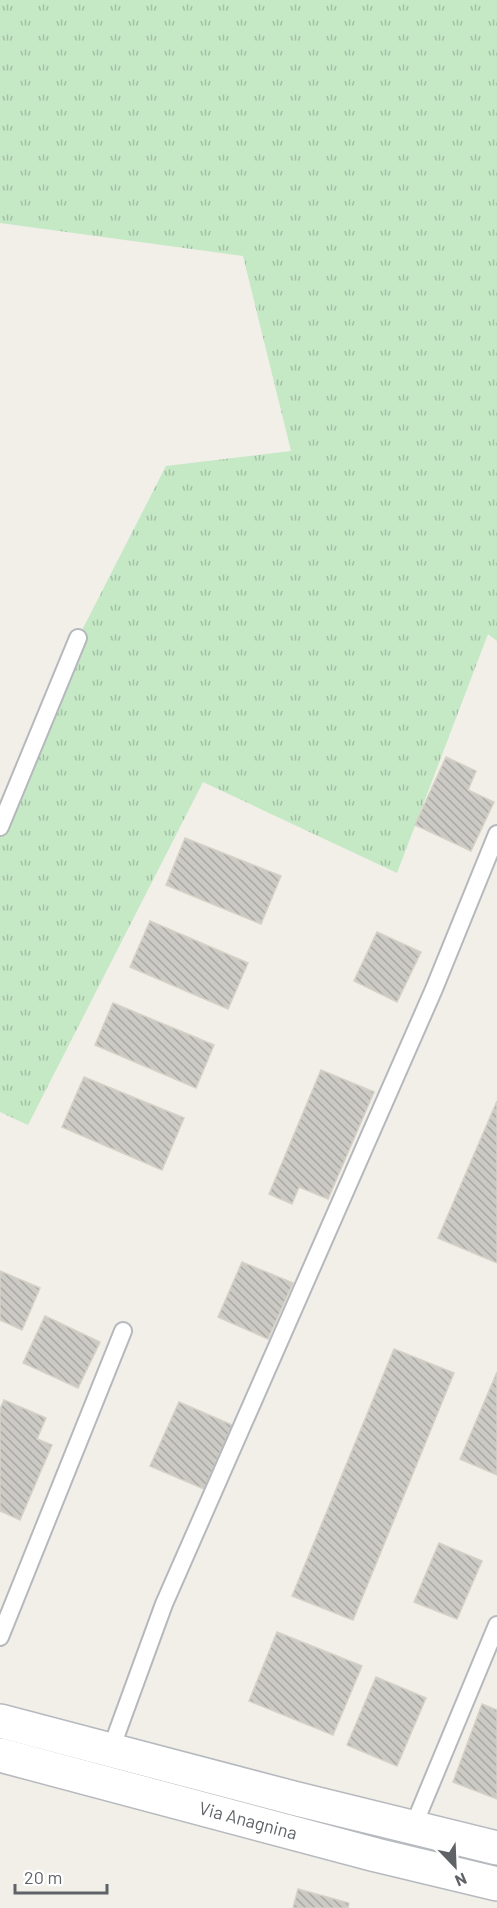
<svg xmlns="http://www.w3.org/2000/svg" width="497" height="1908" font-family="Barlow,sans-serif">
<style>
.grass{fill:url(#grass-tufts)}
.building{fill:url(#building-back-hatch);stroke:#d6d1c6;stroke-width:1.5}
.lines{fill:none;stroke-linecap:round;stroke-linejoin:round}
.lane-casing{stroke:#b5b8bc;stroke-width:20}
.secondary-casing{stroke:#b6babf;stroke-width:36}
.lane{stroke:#fff;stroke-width:16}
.secondary{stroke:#fff;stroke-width:33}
.labels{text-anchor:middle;stroke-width:5;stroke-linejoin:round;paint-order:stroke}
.street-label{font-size:18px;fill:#5f6368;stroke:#fff}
</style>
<defs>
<pattern id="grass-tufts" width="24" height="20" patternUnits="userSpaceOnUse" patternTransform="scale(1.5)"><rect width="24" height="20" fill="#c5e8c5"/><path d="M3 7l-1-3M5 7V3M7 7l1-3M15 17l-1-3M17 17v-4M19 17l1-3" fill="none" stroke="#a3c0a4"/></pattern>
<pattern id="building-back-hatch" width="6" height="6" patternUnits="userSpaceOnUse" patternTransform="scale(1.5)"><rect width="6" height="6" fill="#cccac5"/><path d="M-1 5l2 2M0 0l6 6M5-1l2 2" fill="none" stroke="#a9a8a4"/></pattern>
</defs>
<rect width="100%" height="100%" fill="#f1efe8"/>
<path class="grass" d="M0 0H497V641L488 634 397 873 203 782 28 1125 0 1112V827L78 638 166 466 291 451 243 256 0 223Z"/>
<g class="building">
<path d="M446 757 476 771 468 790 494 802 471 851 415 825Z"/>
<path d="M185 838 281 876 261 924 166 885Z"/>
<path d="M150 921 248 963 228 1009 130 967Z"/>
<path d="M377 932 421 952 397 1002 354 981Z"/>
<path d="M113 1003 214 1045 196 1088 95 1045Z"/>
<path d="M321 1070 374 1092 328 1199 299 1187 292 1204 269 1194Z"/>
<path d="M84 1077 184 1118 162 1170 62 1127Z"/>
<path d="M497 1101V1263L438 1238Z"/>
<path d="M242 1262 293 1283 268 1339 218 1317Z"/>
<path d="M0 1271 40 1288 22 1330 0 1320Z"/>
<path d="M45 1316 100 1342 78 1388 23 1363Z"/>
<path d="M394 1349 454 1373 353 1620 292 1596Z"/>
<path d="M497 1372V1475L460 1459Z"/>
<path d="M4 1400 46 1418 37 1439 52 1445 20 1520 0 1511V1409Z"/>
<path d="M179 1402 232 1425 204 1489 150 1466Z"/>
<path d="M439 1543 482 1561 457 1619 414 1602Z"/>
<path d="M277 1632 362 1666 333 1735 249 1701Z"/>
<path d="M376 1677 426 1698 397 1766 347 1745Z"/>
<path d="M482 1704 497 1710V1799L453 1782Z"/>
<path d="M298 1889 349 1903 348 1908H293Z"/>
</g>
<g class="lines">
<g class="lane-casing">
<g id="lane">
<path d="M0 827 78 638"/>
<path d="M0 1637 123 1331"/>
<path d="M111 1749 164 1604 434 989 497 834"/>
<path d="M413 1827 497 1625"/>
</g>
</g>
<g class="secondary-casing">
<g id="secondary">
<path d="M0 1721 297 1799 497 1848"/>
<path d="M0 1755 376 1855 497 1884"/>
</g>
</g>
<use href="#lane" class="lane"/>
<use href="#secondary" class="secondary"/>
</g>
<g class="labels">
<g class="street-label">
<text transform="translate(248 1821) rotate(15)" y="6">Via Anagnina</text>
</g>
</g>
<g transform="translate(455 1866) rotate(157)" stroke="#ffffff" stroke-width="4.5" paint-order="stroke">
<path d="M0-4.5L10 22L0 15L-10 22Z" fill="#5f6368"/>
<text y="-9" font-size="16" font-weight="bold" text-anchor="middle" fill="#5f6368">N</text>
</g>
<path d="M15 1884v9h92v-9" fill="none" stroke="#5f6368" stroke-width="3"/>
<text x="24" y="1884" font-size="18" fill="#5f6368" stroke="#ffffff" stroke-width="4.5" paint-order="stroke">20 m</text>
</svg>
